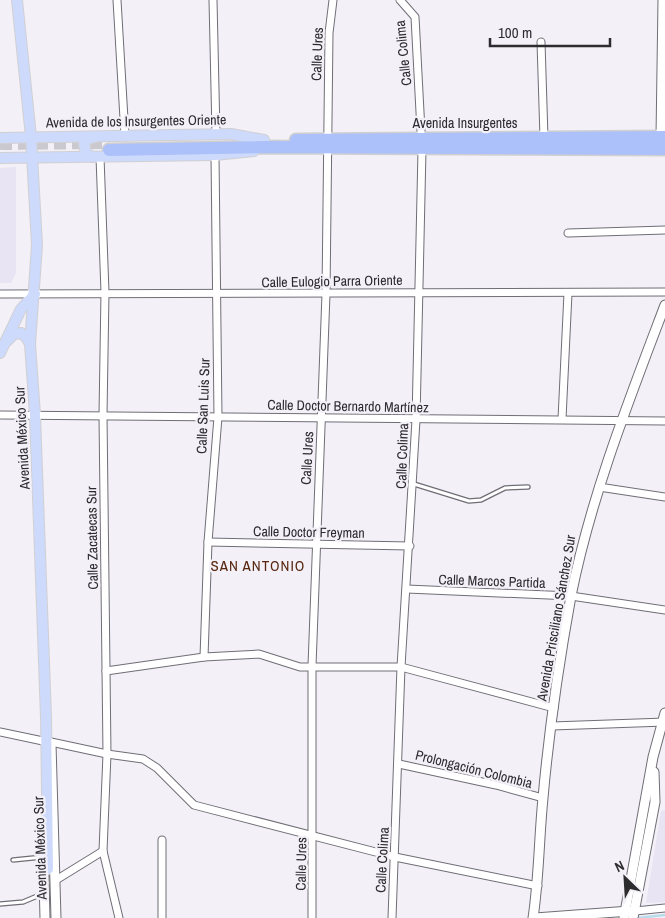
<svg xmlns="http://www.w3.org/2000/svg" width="665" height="918" font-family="'Archivo Narrow',sans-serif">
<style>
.built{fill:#e8e4f3}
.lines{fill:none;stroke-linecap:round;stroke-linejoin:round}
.stream{stroke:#b9dcea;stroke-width:2.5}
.primary-tunnel{stroke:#cbc9d0;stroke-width:10;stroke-dasharray:10 5;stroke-linecap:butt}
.highway-tunnel{stroke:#cbc9d0;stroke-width:12;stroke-dasharray:12 6;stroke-linecap:butt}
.lane-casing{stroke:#706e75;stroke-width:5.5}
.street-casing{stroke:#706e75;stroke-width:9}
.secondary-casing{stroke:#706e75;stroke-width:11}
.primary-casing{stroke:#d1d0d1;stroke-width:12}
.highway-casing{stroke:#d1d0d1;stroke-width:15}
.lane{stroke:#fff;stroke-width:3}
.street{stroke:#fff;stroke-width:7}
.secondary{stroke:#fff;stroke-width:9}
.primary{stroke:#cddafc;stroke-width:10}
.highway{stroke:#acc1fa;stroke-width:12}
.labels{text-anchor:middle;stroke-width:4.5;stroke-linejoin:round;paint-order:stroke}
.street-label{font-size:14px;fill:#2c2b2e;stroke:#f3f0f8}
.neighbourhood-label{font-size:15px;letter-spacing:1px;fill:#57270f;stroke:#f3f0f8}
</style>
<rect width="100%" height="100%" fill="#f3f0f8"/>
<g class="built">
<path d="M16 167V273L11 283H0V168Z"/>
<path d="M665 810V902L646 903 661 811Z"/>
</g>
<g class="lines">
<path class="stream" d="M637 918 665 915"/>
<path class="primary-tunnel" d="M48 869 50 918"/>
<path class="highway-tunnel" d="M0 144 109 143"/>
<g class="lane-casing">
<g id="lane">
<path d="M414 484 469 501 481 500 505 488 528 487"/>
<path d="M13 860 43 857"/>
<path d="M0 904 23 902 42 894"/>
</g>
</g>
<g class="street-casing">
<g id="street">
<path d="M117 0 125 136"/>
<path d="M213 0 216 134"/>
<path d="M541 42 544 138"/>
<path d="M100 157 105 292 103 415 107 754 103 851 119 918"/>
<path d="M568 233 665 230"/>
<path d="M0 294 665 292"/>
<path d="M0 415 665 421"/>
<path d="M562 419 568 293"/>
<path d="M599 487 665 497"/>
<path d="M208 542 410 546"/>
<path d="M407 589 571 596 665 610"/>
<path d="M204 657 208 542 218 417 215 155"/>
<path d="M106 671 204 657 259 654 300 667H401L554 708"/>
<path d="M552 726 665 722"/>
<path d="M0 732 43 741"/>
<path d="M51 742 107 754 143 759 157 768 194 805 395 857 538 886"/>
<path d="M399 764 496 785 543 798"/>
<path d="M162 840V918"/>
<path d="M56 880 103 851"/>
<path d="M635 911 665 908"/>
<path d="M312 918V666L326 294 329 33 333 0"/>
<path d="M392 918 401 667 416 420 422 150 415 17 400 0"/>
</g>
</g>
<g class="secondary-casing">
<g id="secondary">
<path d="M663 0 661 137 664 142"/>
<path d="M51 744 56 918"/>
<path d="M43 839 45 918"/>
<path d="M533 918C539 878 539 838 543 798 549 730 559 662 571 596 591 496 629 400 665 305"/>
<path d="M535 918 630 911"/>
<path d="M624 918 653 757 665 713"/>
<path d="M633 918 655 802 654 772"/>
</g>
</g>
<g class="primary-casing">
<g id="primary">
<path d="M17 0 31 137 37 245 30 344 35 415 46 717 48 869"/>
<path d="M0 138 231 134 264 140"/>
<path d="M92 157 86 153 84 144 88 139 95 137"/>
<path d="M0 158 215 155 254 151"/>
<path d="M7 341 14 334 21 333 26 337 30 344"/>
<path d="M0 353 21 309 35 294"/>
</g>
</g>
<g class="highway-casing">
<g id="highway">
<path d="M296 140 665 137"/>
<path d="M109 150 265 147 665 149"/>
</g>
</g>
<use href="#lane" class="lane"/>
<use href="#street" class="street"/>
<use href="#secondary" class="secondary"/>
<use href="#primary" class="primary"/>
<use href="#highway" class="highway"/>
</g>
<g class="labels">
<g class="street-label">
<text transform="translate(403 53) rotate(-96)" y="5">Calle Colima</text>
<text transform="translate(317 54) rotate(-88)" y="5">Calle Ures</text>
<text transform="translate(136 121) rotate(-1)" y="5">Avenida de los Insurgentes Oriente</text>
<text x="465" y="128">Avenida Insurgentes</text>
<text transform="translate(332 281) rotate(-1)" y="5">Calle Eulogio Parra Oriente</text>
<text transform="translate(203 406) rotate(-88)" y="5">Calle San Luis Sur</text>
<text transform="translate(348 406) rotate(1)" y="5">Calle Doctor Bernardo Martínez</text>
<text transform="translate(22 438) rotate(-93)" y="5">Avenida México Sur</text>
<text transform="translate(402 456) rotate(-88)" y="5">Calle Colima</text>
<text transform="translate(307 458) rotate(-87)" y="5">Calle Ures</text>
<text transform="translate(309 532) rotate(1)" y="5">Calle Doctor Freyman</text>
<text transform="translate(92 538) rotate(-91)" y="5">Calle Zacatecas Sur</text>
<text transform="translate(492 581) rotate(2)" y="5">Calle Marcos Partida</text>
<text transform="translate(556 618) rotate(-80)" y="5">Avenida Prisciliano Sánchez Sur</text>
<text transform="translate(474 769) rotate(14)" y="5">Prolongación Colombia</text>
<text transform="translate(40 848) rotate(-92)" y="5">Avenida México Sur</text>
<text transform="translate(382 860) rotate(-87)" y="5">Calle Colima</text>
<text transform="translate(301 864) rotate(-89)" y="5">Calle Ures</text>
</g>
<g class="neighbourhood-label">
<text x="258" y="571">SAN ANTONIO</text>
</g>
</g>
<g transform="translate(625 878) rotate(335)" stroke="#f3f0f8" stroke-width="4" paint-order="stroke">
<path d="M0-4L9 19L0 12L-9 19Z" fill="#2c2b2e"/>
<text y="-8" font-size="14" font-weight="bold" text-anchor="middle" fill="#2c2b2e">N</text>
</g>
<path d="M490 38v8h120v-8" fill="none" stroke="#2c2b2e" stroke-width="2.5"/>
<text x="498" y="38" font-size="15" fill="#2c2b2e" stroke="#f3f0f8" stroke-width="4" paint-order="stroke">100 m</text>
</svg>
